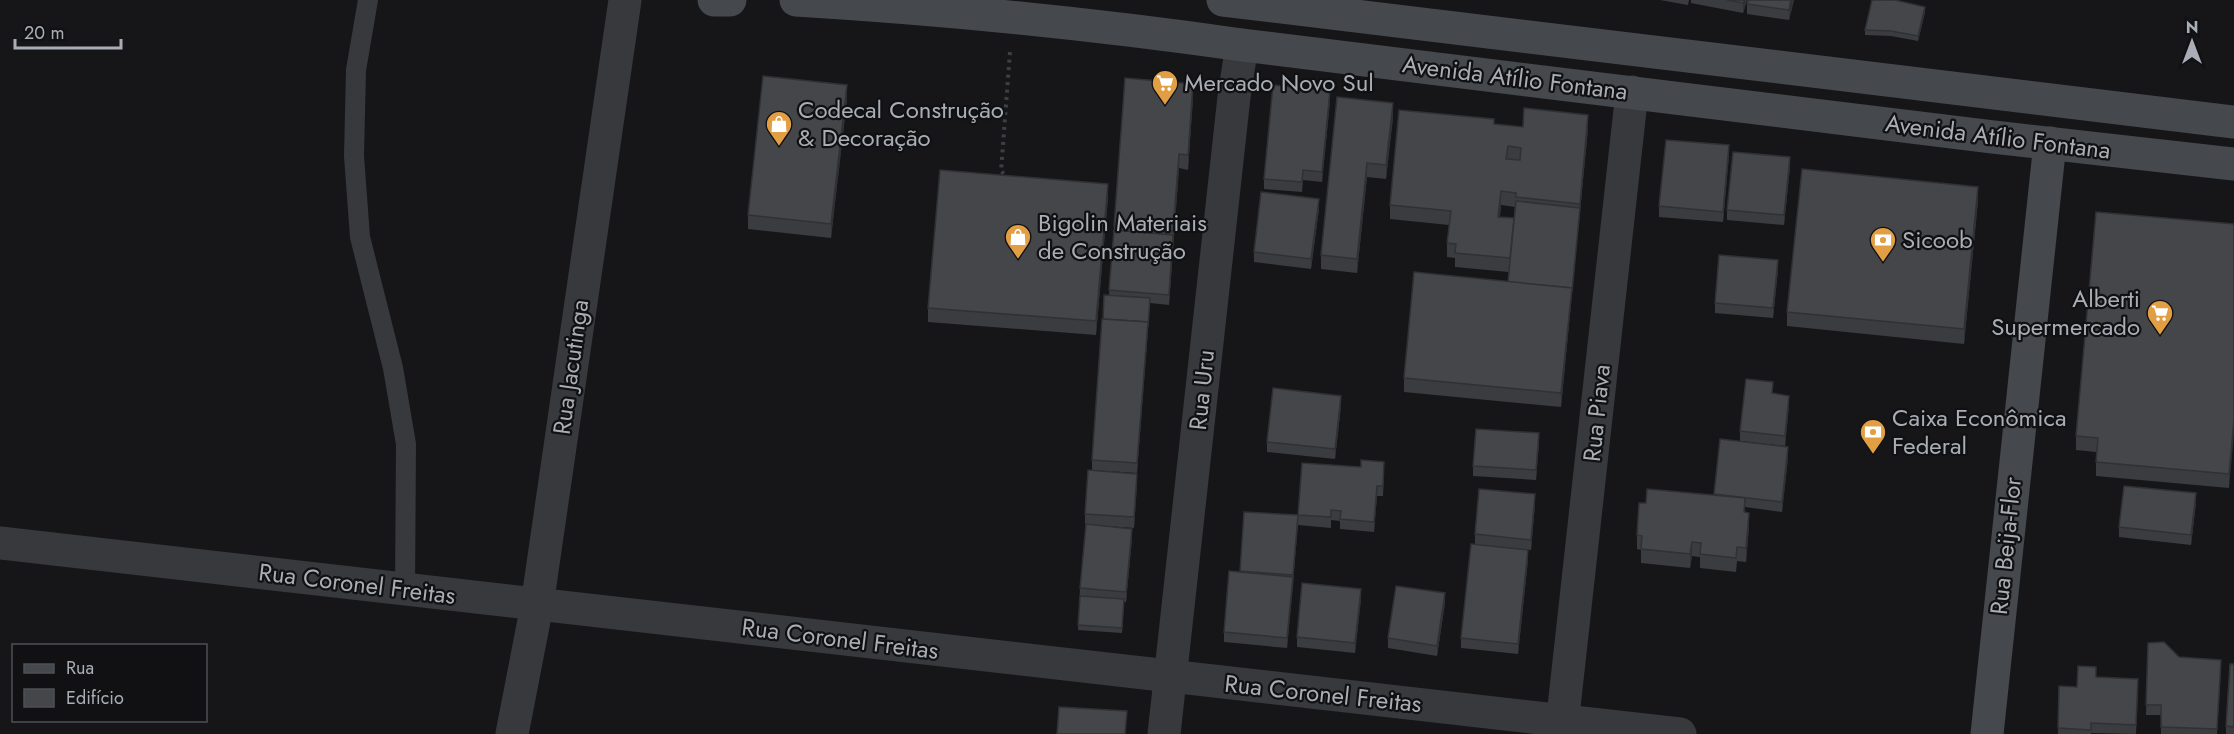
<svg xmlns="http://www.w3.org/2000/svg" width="2234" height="734" font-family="Jost,sans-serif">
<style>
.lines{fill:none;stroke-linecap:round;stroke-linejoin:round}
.path{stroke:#3d4043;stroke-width:4;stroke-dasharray:3 4.5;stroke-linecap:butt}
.lane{stroke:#37393c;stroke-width:20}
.street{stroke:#37393c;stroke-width:33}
.secondary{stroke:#45484c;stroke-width:33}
.wall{fill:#3b3c40;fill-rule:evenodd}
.shaded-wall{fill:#303134}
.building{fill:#45464a;stroke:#303134;stroke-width:1.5;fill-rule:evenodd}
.labels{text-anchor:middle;stroke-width:4.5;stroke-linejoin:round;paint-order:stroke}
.street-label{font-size:24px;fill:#a9aeb6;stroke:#111113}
.poi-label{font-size:24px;fill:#a9aeb6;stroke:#111113;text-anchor:start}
</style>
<rect width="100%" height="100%" fill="#161618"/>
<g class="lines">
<path class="path" d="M1009 179 1001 171 1010 52"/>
<path class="lane" d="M368 0 356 70 354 156 360 237 393 368 406 444 405 589"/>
<g class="street">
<path d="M0 543 1680 734"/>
<path d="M512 734 537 605 625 0"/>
<path d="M1164 734 1234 97 1242 45"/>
<path d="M1561 734 1632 92"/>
</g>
<g class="secondary">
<path d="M714 0H730"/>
<path d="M796 0C945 9 1094 24 1242 45L1993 137 2234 164"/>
<path d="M1223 0 2234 122"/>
<path d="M1987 734 2050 143"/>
</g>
</g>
<g class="wall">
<path d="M1660 0H1689L1688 5Z"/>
<path d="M1691 0H1747L1743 13 1691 3Z"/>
<path d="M1748 0H1794L1789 20 1747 14V4Z"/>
<path d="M1925 12 1918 41 1891 36 1865 35V30Z"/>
<path d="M1125 78 1193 98 1188 170 1179 168 1169 305 1150 303 1137 473 1092 470V460L1109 295Z"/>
<path d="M1337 97 1393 117 1386 179 1367 177 1357 273 1321 269V255Z"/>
<path d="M847 99 831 238 748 229V215Z"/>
<path d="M1330 101 1322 182 1303 180 1302 192 1264 189V179Z"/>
<path d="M1494 124 1523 127 1588 129 1561 407 1404 392V378L1508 282 1509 272 1455 267V258L1447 257V243L1449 225 1390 219V205ZM1501 205 1515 207 1514 218 1500 217Z"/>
<path d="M1729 155 1723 222 1659 217V206Z"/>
<path d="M1790 167 1784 225 1727 220V210Z"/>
<path d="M1108 198 1096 335 928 322V308Z"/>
<path d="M1978 201 1964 344 1787 326V312Z"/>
<path d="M1319 209 1311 269 1254 262V252Z"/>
<path d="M2234 224 2229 488 2096 476V452L2076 450V436Z"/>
<path d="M1778 270 1773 318 1715 313V303Z"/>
<path d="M1772 393 1789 406 1785 446 1740 441V431Z"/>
<path d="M1341 406 1335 459 1267 452V442Z"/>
<path d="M1720 439 1788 458 1782 512 1745 507V512L1749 527 1746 562 1737 561 1736 572 1700 568V557L1692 556 1690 568 1641 563V550L1637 549V535L1646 503 1714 495Z"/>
<path d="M1539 443 1536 480 1473 476V466Z"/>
<path d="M1384 472 1383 496H1377L1374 532 1340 529V521L1331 520V528L1298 525 1287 648 1224 642V632L1240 572 1244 512 1298 515Z"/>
<path d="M1137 484 1134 528 1092 525 1132 539 1126 602H1124L1122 633 1078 630 1080 588 1086 524H1085V514Z"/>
<path d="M2196 503 2191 545 2119 537V527Z"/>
<path d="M1535 504 1531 550 1514 548 1528 560 1518 654 1461 648V638L1475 544V534Z"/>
<path d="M1361 599 1355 653 1297 647V637Z"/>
<path d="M1445 603 1437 656 1388 648V638Z"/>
<path d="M2148 643 2179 657 2221 670 2217 734H2161V715H2146Z"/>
<path d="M2234 664V734H2226V726Z"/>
<path d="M2096 677 2138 689 2136 734 2091 733V734H2058L2059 686 2077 687Z"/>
</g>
<g class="shaded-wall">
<path d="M1744 0H1747L1743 13V3Z"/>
<path d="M1791 0H1794L1789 20V10Z"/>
<path d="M1925 7V12L1918 41V36Z"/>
<path d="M1193 84V98L1188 170V155Z"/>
<path d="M847 85V99L831 238V224Z"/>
<path d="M1330 91V101L1322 182V172Z"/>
<path d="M1393 103V117L1386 179V165Z"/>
<path d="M1588 115V129L1561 407V393Z"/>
<path d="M1729 145V155L1723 222V212Z"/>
<path d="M1179 154V168L1169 305V295Z"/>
<path d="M1790 157V167L1784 225V215Z"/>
<path d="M1367 163V177L1357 273V259Z"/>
<path d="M1108 184V198L1096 335V321Z"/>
<path d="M1978 187V201L1964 344V329Z"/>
<path d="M1501 191V205L1498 231V217Z"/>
<path d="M1319 199V209L1311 269V259Z"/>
<path d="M1778 260V270L1773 318V308Z"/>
<path d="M1150 298V304L1137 473V463Z"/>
<path d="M1341 396V406L1335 459V449Z"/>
<path d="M1789 396V406L1785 446V436Z"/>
<path d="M2234 420V434L2229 488V474Z"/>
<path d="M1539 433V443L1536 480V470Z"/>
<path d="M1788 447V458L1782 512V502Z"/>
<path d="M1137 474V484L1134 528V517Z"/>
<path d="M1377 486V496L1374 532V522Z"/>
<path d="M2196 493V503L2191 545V535Z"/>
<path d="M1535 494V504L1531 550V540Z"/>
<path d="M1749 513V527L1746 562V548Z"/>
<path d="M1298 515 1293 587 1287 648V638Z"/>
<path d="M1132 529V539L1126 602V592Z"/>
<path d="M1692 542V556L1690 568V554Z"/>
<path d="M1528 550V560L1518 654V644Z"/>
<path d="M1361 589V599L1355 653V643Z"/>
<path d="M1445 593V603L1437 656V646Z"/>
</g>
<g class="building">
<path d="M1727 0H1744L1743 3Z"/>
<path d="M1748 0H1791L1789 10 1747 4Z"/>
<path d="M1872 0H1895L1925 7 1918 36 1891 31 1865 30Z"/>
<path d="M763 76 847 85 831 224 748 215Z"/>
<path d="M1125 78 1193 84 1188 155 1179 154 1173 231 1114 226Z"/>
<path d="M1273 85 1330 91 1322 172 1303 170 1302 182 1264 179Z"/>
<path d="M1337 97 1393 103 1386 165 1367 163 1357 259 1321 255Z"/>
<path d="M1524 108 1588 115 1580 204 1516 197V193L1501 191 1498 217 1514 218 1510 258 1455 253 1456 244 1447 243 1451 211 1390 205 1399 110 1494 119V124L1523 127ZM1508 146 1521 148 1520 160 1506 159Z"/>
<path d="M1666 140 1729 145 1723 212 1659 206Z"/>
<path d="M1733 152 1790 157 1784 215 1727 210Z"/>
<path d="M1802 169 1978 187 1964 329 1787 312Z"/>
<path d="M940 170 1108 184 1096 321 928 308Z"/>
<path d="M1261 192 1319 199 1311 259 1254 252Z"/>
<path d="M1516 201 1580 208 1572 292V288L1508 282Z"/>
<path d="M2096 212 2234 224V420L2229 474 2096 462 2098 438 2076 436Z"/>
<path d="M1114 230 1173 235 1169 295 1109 290Z"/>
<path d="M1719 255 1778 260 1773 308 1715 303Z"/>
<path d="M1414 272 1572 288 1561 393 1404 378Z"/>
<path d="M1104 295 1150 298 1148 327V322L1103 319Z"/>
<path d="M1102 319 1148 322 1137 463 1092 460Z"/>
<path d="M1746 379 1773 382 1772 393 1789 396 1785 436 1740 431Z"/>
<path d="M1273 388 1341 396 1335 449 1267 442Z"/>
<path d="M1476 429 1539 433 1536 470 1473 466Z"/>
<path d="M1720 439 1788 447 1782 502 1714 494Z"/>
<path d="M1361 460 1384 462 1383 486H1377L1374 522 1340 519 1341 511 1331 510V517L1298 515 1302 463 1361 467Z"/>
<path d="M1088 470 1137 474 1134 517 1085 514Z"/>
<path d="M2124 486 2196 493 2191 535 2119 527Z"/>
<path d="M1479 489 1535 494 1531 540 1475 534Z"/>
<path d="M1647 489 1745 498 1744 512 1749 513 1746 548 1737 547 1736 558 1700 554 1701 543 1692 542 1690 554 1641 549 1642 536 1637 535 1639 503H1646Z"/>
<path d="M1244 512 1298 515 1293 575 1240 571Z"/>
<path d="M1086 524 1132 529 1126 592 1080 588Z"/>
<path d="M1471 544 1528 550 1518 644 1461 638Z"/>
<path d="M1229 571 1293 577 1287 638 1224 632Z"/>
<path d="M1302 583 1361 589 1355 643 1297 637Z"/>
<path d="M1396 586 1445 593 1437 646 1388 638Z"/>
<path d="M1080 596 1124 599 1122 628 1078 625Z"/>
<path d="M2164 642 2179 657 2221 660 2217 729 2161 727V705H2146L2148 643Z"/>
<path d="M2230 664H2234V727L2226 726Z"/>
<path d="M2078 666 2096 667V677L2138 679 2136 725 2091 723V730L2058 728 2059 686 2077 687Z"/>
<path d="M1059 707 1127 711 1125 734H1057Z"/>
</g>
<defs>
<g id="supermarket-pin" transform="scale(1.35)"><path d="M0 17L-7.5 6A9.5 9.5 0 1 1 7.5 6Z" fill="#e29e43" stroke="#111113"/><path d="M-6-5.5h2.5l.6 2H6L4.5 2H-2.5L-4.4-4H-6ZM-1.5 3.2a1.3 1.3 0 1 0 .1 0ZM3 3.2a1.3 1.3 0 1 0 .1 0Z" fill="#fff"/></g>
<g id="shop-pin" transform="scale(1.35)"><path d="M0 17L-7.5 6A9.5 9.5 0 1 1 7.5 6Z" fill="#e29e43" stroke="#111113"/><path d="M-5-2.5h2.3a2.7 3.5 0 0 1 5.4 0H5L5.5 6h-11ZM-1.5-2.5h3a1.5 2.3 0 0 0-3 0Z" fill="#fff"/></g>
<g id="bank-pin" transform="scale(1.35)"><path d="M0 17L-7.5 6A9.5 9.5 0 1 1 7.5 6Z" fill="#e29e43" stroke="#111113"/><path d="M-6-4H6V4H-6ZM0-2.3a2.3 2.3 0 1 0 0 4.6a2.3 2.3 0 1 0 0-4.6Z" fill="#fff"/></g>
</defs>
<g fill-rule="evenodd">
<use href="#supermarket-pin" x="1165" y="83"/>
<use href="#shop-pin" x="779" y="124"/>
<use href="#shop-pin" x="1018" y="237"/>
<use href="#bank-pin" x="1883" y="240"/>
<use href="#supermarket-pin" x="2160" y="313"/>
<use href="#bank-pin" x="1873" y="432"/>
</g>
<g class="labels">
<g class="street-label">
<text transform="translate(1515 78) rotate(7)" y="8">Avenida Atílio Fontana</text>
<text transform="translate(1998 137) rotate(7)" y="8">Avenida Atílio Fontana</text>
<text transform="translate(571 367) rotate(-82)" y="8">Rua Jacutinga</text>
<text transform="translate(1202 390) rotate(-84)" y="8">Rua Uru</text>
<text transform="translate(1597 413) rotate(-84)" y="8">Rua Piava</text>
<text transform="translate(2006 546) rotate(-84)" y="8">Rua Beija-Flor</text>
<text transform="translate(357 584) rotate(7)" y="8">Rua Coronel Freitas</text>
<text transform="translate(840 639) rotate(7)" y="8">Rua Coronel Freitas</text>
<text transform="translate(1323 694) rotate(6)" y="8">Rua Coronel Freitas</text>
</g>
<g class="poi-label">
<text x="1184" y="91">Mercado Novo Sul</text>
<text x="798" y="118">Codecal Construção<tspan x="798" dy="28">&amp; Decoração</tspan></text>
<text x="1038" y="231">Bigolin Materiais<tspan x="1038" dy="28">de Construção</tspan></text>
<text x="1902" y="248">Sicoob</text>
<text x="2140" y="307" text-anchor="end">Alberti<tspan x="2140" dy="28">Supermercado</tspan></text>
<text x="1892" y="426">Caixa Econômica<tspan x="1892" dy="28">Federal</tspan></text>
</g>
</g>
<rect x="12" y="644" width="195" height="78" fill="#111113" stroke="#4e5054" stroke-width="1.5"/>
<rect x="24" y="664" width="30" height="9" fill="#45484c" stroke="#4e5054" stroke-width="1.5"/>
<text x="66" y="674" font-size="18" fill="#a9aeb6">Rua</text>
<rect x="24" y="689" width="30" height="18" fill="#45464a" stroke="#4e5054" stroke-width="1.5"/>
<text x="66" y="704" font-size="18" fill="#a9aeb6">Edifício</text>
<g transform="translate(2192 42)" stroke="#111113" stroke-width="4.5" paint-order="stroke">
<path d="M0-4.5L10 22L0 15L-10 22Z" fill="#a9aeb6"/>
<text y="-9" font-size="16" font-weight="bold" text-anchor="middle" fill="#a9aeb6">N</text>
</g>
<path d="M15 39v9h106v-9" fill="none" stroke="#a9aeb6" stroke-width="3"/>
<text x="24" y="39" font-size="18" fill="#a9aeb6" stroke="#111113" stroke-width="4.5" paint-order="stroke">20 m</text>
</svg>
